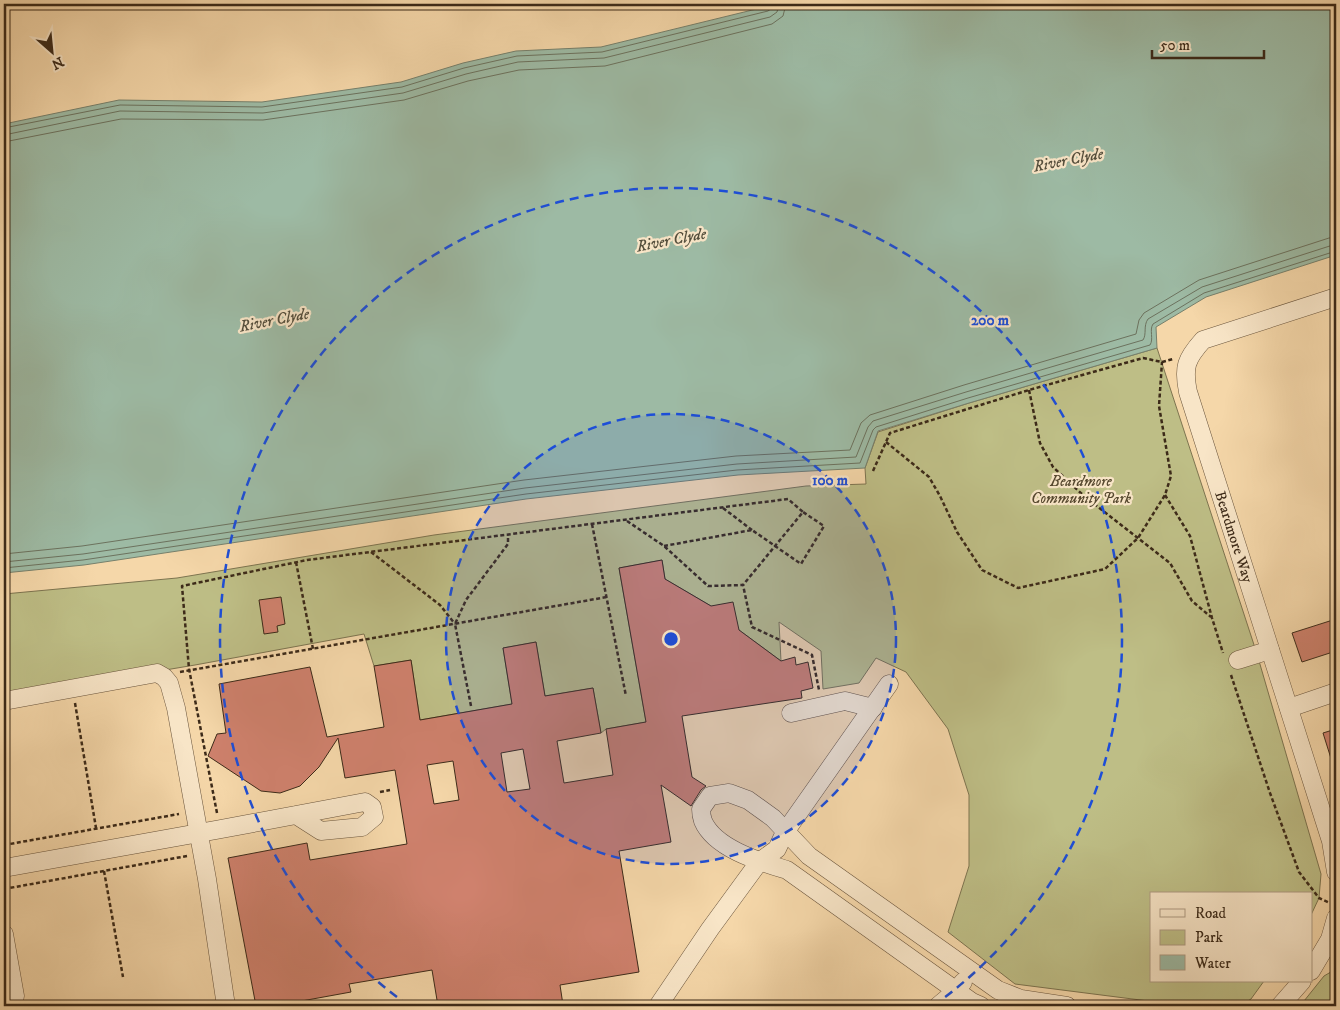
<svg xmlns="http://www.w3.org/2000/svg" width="1340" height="1010" font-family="'IM FELL DW Pica',serif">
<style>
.green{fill:#bebe86;stroke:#7d7450}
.water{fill:#9dbaa4;stroke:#76806c}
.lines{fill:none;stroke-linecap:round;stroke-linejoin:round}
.shore{stroke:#6c725e;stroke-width:1}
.building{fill:#cf816d;stroke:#3c2a19;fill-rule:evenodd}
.minor-casing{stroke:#6a553d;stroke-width:19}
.path{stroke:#3c2a19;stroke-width:2.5;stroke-dasharray:4 2.5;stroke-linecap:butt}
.minor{stroke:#f8e5c7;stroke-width:18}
.ring{fill:none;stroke:#1d4ed8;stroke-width:2.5;stroke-dasharray:9 6}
.labels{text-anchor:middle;stroke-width:4.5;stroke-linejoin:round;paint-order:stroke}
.park-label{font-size:15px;font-style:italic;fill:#56482f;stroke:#f8e5c7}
.street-label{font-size:15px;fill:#3c2a19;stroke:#f8e5c7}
.water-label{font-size:16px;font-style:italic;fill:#544e3c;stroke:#f8e5c7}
.centre{fill:#1d4ed8;stroke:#f8e5c7;stroke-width:2.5}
.ring-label{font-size:15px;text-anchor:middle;font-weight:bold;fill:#1d4ed8;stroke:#f8e5c7;stroke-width:4.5;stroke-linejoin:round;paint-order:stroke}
</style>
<rect width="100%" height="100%" fill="#f5d7a9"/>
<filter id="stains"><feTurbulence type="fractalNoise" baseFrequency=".004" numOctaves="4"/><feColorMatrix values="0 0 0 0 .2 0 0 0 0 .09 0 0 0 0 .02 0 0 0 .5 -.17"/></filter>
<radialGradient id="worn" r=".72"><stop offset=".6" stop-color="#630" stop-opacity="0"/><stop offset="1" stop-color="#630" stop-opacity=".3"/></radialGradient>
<g class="green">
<path d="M1157 348 1257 654 1321 874 1319 898 1311 915V894H1151V981H1264L1251 999 1240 1006H1173L1164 1003 1015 984 948 932 969 866V795L948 729 906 672 876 658 859 683 823 689 821 651 779 622 781 661 739 630 711 606 665 579 662 560 619 568 646 722 606 729 601 733 593 688 545 696 536 642 503 648 512 704 420 720 411 660 374 666 364 634 195 665 4 697V594L177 578 434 535 806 486 866 484 865 468 878 432 969 403Z"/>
<path d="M1336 969V1006H1300L1324 976Z"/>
</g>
<path class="water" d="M777 4H1336V255L1206 297 1156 327 1157 348 969 403 878 431 865 468 738 475 526 499 84 565 4 573V124L119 100 262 102 401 82 463 63 516 51 601 47Z"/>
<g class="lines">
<g class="shore">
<path d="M4 128 120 105 262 107 402 87 464 68 517 56 602 52 768 11 772 8 773 4"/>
<path d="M4 135 120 111 263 113 403 93 466 74 518 62 604 58 770 17 777 12 779 4"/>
<path d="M4 142 121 119 263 120 404 100 468 81 519 70 605 66 772 24 783 16 786 4"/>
<path d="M4 554 82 546 524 480 736 456 850 450 861 423 870 415 964 385 1136 334 1139 320 1144 313 1199 280 1329 238 1336 237"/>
<path d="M4 562 83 554 525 488 737 464 856 457 868 427 873 421 966 392 1143 340C1147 334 1143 326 1148 319L1202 287 1336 244"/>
<path d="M4 568 83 560 526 494 737 470 860 463 873 430 876 427 968 398 1150 345C1154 339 1149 330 1153 324L1204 293 1336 251"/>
</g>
</g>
<g class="building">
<path d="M662 560 665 579 711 606 733 602 739 630 781 661 795 657 796 665 808 662 813 688 801 691 802 698 682 716 692 777 706 786 701 790 691 806 661 785 671 842 619 851 639 972 560 985 563 1005 555 1006H479L478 1002 452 1006H438L432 970 349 984 351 992 274 1006H256L228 858 307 843 310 860 407 844 395 770 345 778 338 738 319 767 300 786 280 793 261 791 208 756 217 734 226 733 219 684 310 667 327 737 384 727 374 666 411 660 420 720 512 704 503 648 536 642 545 696 593 688 601 733 557 741 564 783 613 775 606 729 646 722 619 568ZM523 749 530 789 507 792 501 753ZM453 761 459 800 434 804 427 765Z"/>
<path d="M281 597 285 624 277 626 278 632 264 634 259 600Z"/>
<path d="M1336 619V651L1302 662 1292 633Z"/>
<path d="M1336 729V767L1334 768 1323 733Z"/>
</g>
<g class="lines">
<g class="minor-casing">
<g id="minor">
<path id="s1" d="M1336 297 1203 340C1186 359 1183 367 1188 392L1331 841 1336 872"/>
<path d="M1238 660 1270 650"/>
<path d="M4 701 157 673 164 677 169 683 176 708 207 879 226 1006"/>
<path d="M1289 708 1336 692"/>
<path d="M791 713 845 701 873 708"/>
<path d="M4 868C124 847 245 825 365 802L372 807 374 817 362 827 321 831 296 815"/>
<path d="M4 934 15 996"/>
<path d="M1311 971 1330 939 1336 918"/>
<path d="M658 1006 710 929 759 862 777 849 785 832 889 684"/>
<path d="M938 1006 956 991 963 982"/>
<path d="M981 1006 972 1002 787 870C761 862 715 849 703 821 702 818 701 813 701 809L710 796 729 793 748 800 773 818 809 856 998 990 1021 999 1067 1006"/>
<path d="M1280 1006 1302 981"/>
</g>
</g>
<g class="path">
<path d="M1029 390 1040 443 1053 467 1084 496 1170 563 1192 601 1211 617"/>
<path d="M886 442 929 477 940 496 957 532 982 570 1018 588 1105 569 1138 538 1165 495 1171 476 1159 406 1162 362"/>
<path d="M873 471 890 433 1029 390 1143 358 1162 362 1173 359"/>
<path d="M1165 495 1190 536 1212 618 1223 653"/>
<path d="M723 508 752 530"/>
<path d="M627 521 664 546 708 586 743 585 752 627 812 655 819 690"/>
<path d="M592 524 626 696"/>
<path d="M664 546 752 530 801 564 824 526 803 512"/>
<path d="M371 552 440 605 455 624"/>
<path d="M296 562 313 649"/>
<path d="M180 672 607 597"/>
<path d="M1231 675 1270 793 1299 872 1319 898 1330 903"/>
<path d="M75 703 96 828"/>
<path d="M471 706 455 624 466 600 508 544V535"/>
<path d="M380 792 390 790"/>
<path d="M217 813 189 669 182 586 307 560 788 499 803 512 743 585"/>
<path d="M4 845 179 814"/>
<path d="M104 871 123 977"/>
<path d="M4 889 187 856"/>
</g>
<use href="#minor" class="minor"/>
</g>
<circle cx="671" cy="639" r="225" fill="#1d4ed8" fill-opacity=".12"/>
<g class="ring">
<circle cx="671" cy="639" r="225"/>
<path d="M409 1006A451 451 0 1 1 933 1006"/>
</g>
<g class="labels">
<g class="park-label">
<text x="1081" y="486">Beardmore<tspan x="1081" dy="17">Community Park</tspan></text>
</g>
<g class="street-label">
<text dy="5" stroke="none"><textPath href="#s1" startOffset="349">Beardmore Way</textPath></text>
</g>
<g class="water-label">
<text transform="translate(1068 159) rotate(-11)" y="6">River Clyde</text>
<text transform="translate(671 239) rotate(-11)" y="6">River Clyde</text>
<text transform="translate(274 319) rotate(-11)" y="6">River Clyde</text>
</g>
</g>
<circle cx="671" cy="639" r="8" class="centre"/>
<g class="ring-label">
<text x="990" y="325">200 m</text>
<text x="830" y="485">100 m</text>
</g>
<rect width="1340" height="1010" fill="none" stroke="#f5d7a9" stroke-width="20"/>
<rect x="5" y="5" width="1330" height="1000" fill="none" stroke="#3c2a19" stroke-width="2.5"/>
<rect x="10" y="10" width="1320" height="990" fill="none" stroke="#3c2a19"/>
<rect x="1150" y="892" width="162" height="90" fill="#f8e5c7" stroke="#ad9a81"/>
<rect x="1160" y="909" width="25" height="8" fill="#f8e5c7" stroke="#ad9a81"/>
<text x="1195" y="918" font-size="15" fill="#3c2a19">Road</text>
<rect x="1160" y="930" width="25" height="15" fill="#bebe86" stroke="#ad9a81"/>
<text x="1195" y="942" font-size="15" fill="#3c2a19">Park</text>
<rect x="1160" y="955" width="25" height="15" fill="#9dbaa4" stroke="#ad9a81"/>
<text x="1195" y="968" font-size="15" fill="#3c2a19">Water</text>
<g transform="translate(52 52) rotate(153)" stroke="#f8e5c7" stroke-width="4" paint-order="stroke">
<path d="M0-4L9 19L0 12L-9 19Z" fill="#3c2a19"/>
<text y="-8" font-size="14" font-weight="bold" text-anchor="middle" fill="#3c2a19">N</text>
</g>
<path d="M1152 50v8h112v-8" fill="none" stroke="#3c2a19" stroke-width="2.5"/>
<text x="1160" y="50" font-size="15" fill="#3c2a19" stroke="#f8e5c7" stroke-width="4" paint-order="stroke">50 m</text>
<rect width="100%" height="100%" filter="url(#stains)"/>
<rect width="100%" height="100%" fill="url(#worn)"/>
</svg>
